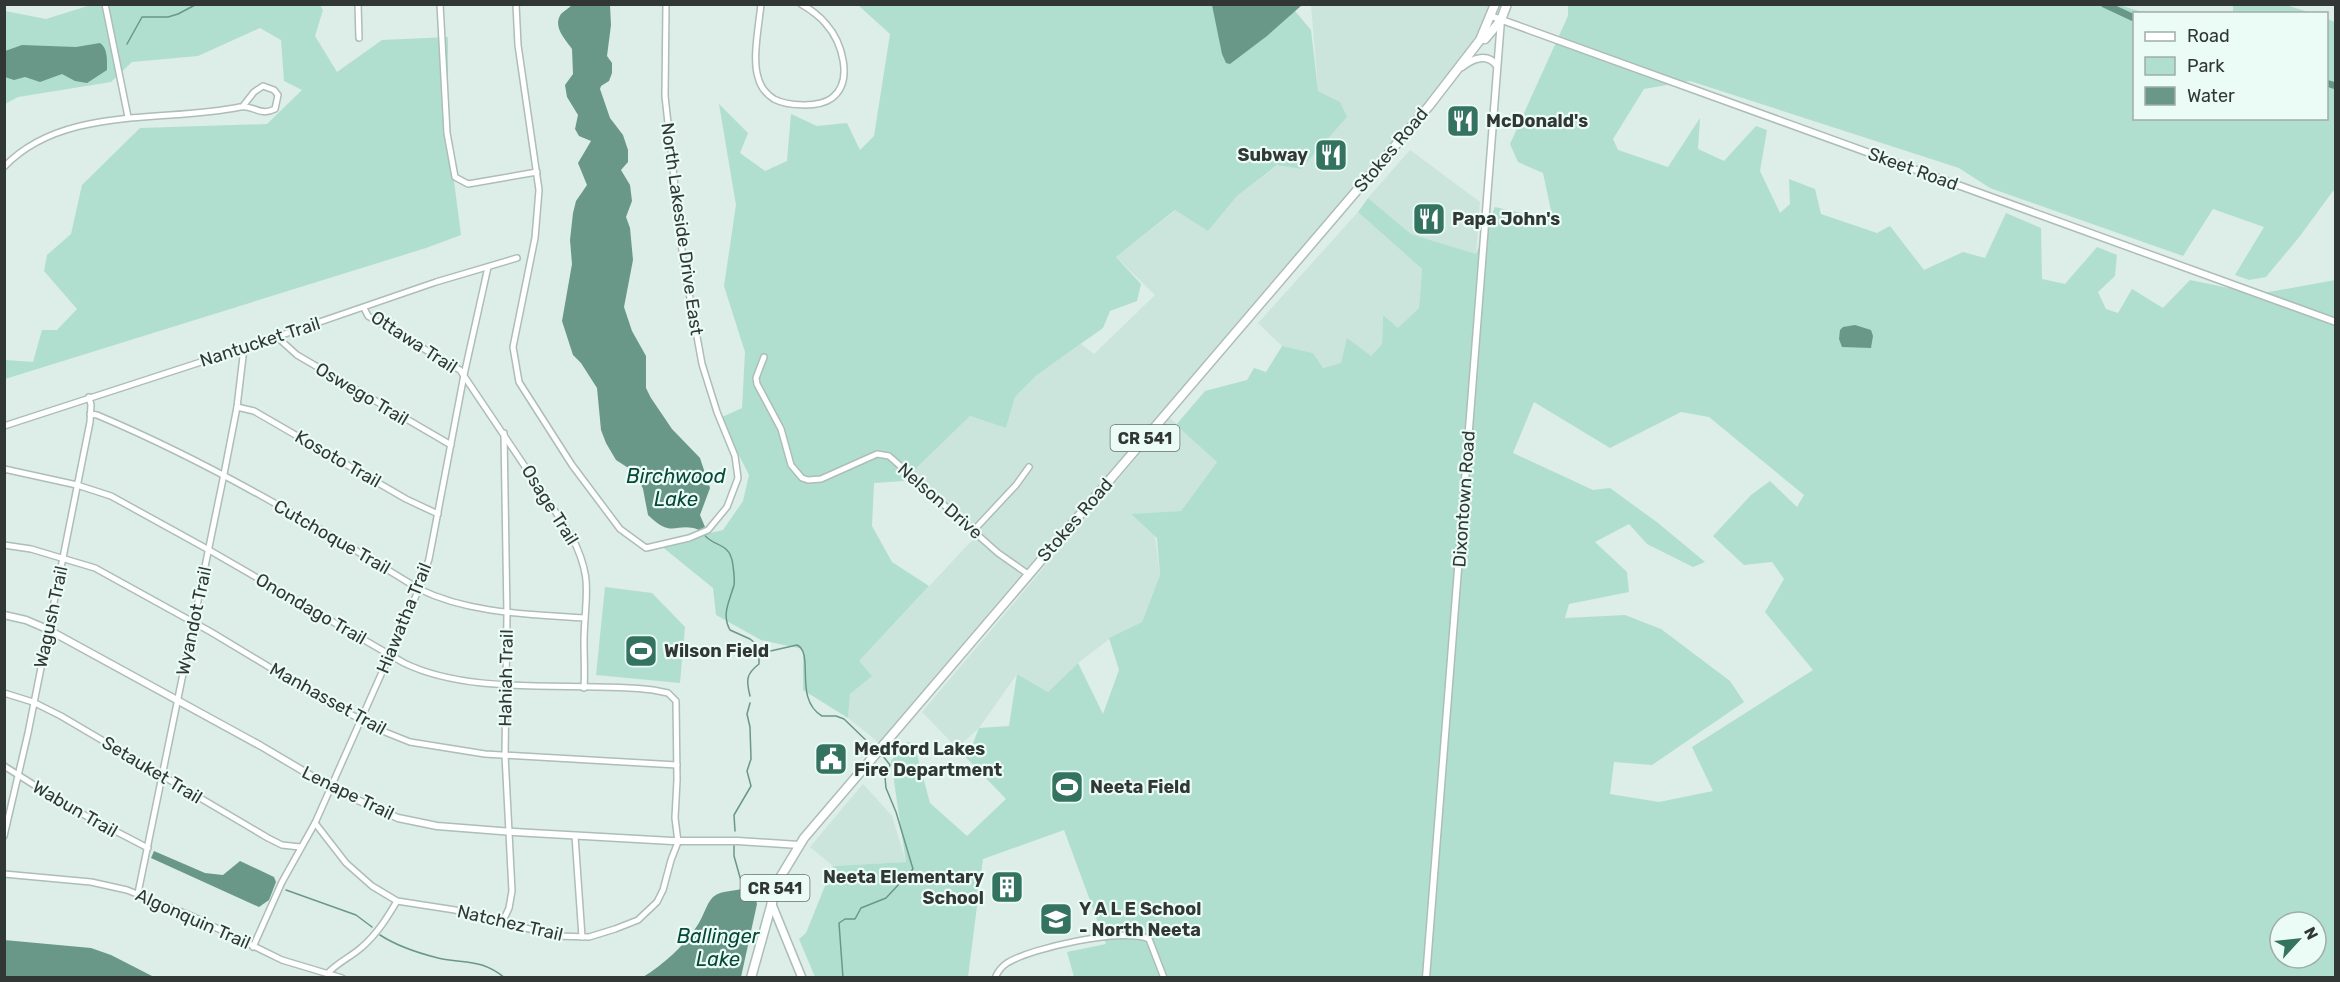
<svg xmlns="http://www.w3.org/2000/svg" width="2340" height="982" font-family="Rubik,sans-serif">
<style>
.built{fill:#cce5dc}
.green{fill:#b1dfcf;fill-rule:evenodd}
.water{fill:#6a9888}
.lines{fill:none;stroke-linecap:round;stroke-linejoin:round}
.stream{stroke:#6a9888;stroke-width:1.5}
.canal{stroke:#6a9888;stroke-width:7}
.minor-casing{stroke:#adbdb7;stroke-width:8}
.tertiary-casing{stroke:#adbdb7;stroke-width:9}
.secondary-casing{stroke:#adbdb7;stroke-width:10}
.primary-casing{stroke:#adbdb7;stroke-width:11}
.minor{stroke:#fff;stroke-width:5}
.tertiary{stroke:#fff;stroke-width:6}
.secondary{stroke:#fff;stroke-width:7}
.primary{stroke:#fff;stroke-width:8}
.labels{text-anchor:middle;stroke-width:4.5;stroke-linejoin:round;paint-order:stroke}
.shield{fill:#ebfbf5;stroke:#69726f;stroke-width:1.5}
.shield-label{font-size:16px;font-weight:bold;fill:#313735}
.poi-label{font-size:18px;font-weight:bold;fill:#313735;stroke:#ebfbf5;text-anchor:start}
.street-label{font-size:18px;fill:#313735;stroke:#ebfbf5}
.water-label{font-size:20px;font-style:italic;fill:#054838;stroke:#ebfbf5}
</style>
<rect width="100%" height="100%" fill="#ddede7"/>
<g class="built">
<path d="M1311 5H1495L1480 40 883 746 848 718 850 694 859 661 978 534 909 475 970 416 1006 428 1015 397 1037 375 1081 344 1094 354 1155 295 1116 257 1176 210 1208 231 1237 196 1278 165 1340 102 1318 91Z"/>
<path d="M1410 150 1480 202 1476 254 1411 234 1368 198Z"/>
<path d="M1358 212 1422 269 1419 308 1398 329 1383 315 1382 344 1371 356 1322 368 1313 353 1282 346 1258 323Z"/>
<path d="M1170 418 1217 462 1181 511 1132 515 1155 536 1160 575 1142 622 1112 637 1078 663 1048 692 1017 674 979 728 957 748 922 712Z"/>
<path d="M863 784 892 816 906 862 833 866 810 847Z"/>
</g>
<g class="green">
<path d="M94 4 320 5 323 10 315 36 337 72 382 40 448 37V135L461 235 426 248 5 379V360L33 362 42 330H57L77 309 44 271 47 255 71 234 82 185 140 128 267 124 302 90 284 81 281 40 260 28 198 56 132 62 111 82 18 97 5 104V11L46 19Z"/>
<path d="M2233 4 2286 5 2311 13 2233 14Z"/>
<path d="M858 5H1298L1295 11 1311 30 1318 91 1340 102 1347 117 1301 169 1277 165 1237 196 1208 231 1175 210 1116 257 1141 284 1137 301 1110 311 1103 328 1037 375 1015 397 1006 428 970 416 903 481 874 483 872 526 892 562 929 586 859 661 872 676 850 694 848 718 803 690V649L761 640 716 615 713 588 660 545 723 530 743 501 749 475 720 418 742 408 745 352 724 286 736 205 719 104 748 133 740 153 765 171 787 161 791 114 817 126 847 123 860 150 874 136 890 34Z"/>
<path d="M1568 5H2120L2145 13 2134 14V118H2326L2327 19 2335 22V192L2333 191 2300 236 2266 277 2249 280 2235 275 2264 227 2213 209 2183 256 1990 188 1959 168 1690 81 1644 89 1613 139 1618 150 1668 167 1700 118 1698 149 1724 161 1756 126 1767 130 1760 171 1780 213 1790 204 1789 179 1815 189 1821 214 1877 233 1890 226 1924 270 1963 252 1985 258 2006 213 2041 228 2042 279 2065 284 2097 247 2117 255 2115 276 2098 292 2106 309 2118 313 2132 289 2163 308 2190 280 2258 294 2335 280V977H1074L1067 952 1106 944 1064 830 983 859 968 977H815L799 939 806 933 833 866 906 862 891 761 907 742 914 743 930 803 967 836 1006 799 957 748 972 746 979 728 1009 726 1017 674 1048 692 1078 663 1103 714 1119 670 1109 638 1142 622 1160 575 1157 538 1131 514 1181 511 1217 462 1176 425 1205 391 1247 380 1254 368 1266 372 1282 346 1313 353 1323 368 1341 363 1347 338 1371 356 1382 344 1383 315 1398 328 1419 308 1422 269 1358 212 1368 198 1411 234 1476 254 1495 207 1553 220 1543 173 1518 162 1510 144 1568 16ZM1534 402 1610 448 1681 412 1709 417 1804 495 1797 507 1770 481 1751 495 1713 536 1744 565 1772 562 1784 579 1765 612 1813 670 1692 747 1713 791 1659 802 1610 794 1614 762 1652 765 1744 702 1730 681 1661 629 1625 615 1565 618 1569 604 1629 592 1627 572 1595 542 1629 524 1647 544 1693 567 1705 562 1658 523 1610 488 1593 490 1513 453ZM2280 922H2316V958H2280Z"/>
<path d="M605 587 652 593 685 627 680 683 596 675Z"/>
</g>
<g class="water">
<path d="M572 5H610L611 25 607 56 612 63V73L609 81 601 86 600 89 610 118 623 135 628 150V162L621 170 630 185 632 201 626 217 630 228 633 260 624 307 632 331 646 356V388L651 398 672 429 700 458 710 488 700 515 705 527 699 530C676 521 673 540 648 515L643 489 638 477 633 471 616 460 606 443 601 430 597 388 581 363 573 355 562 321 572 264 570 240 573 213 576 201 587 185 578 163 591 141 579 136 575 129 578 115 567 97 565 85 573 74 572 49C566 40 552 27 561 14 564 11 569 8 572 5Z"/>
<path d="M1212 5V4L1302 5 1267 36 1230 64 1226 63 1222 54Z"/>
<path d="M100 43C108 48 107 61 107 70L87 83 75 81 62 74 40 82 25 77 14 80 5 77V51L22 45 76 47Z"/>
<path d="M1855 325 1871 330 1873 336 1871 348 1842 347 1839 339 1840 330 1843 327Z"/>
<path d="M154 851 205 873 223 875 240 861 274 877 276 882 269 900 259 907 151 858Z"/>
<path d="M748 887 754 892 757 904 741 977H643C663 965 684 946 697 926 703 918 706 904 713 897 722 889 738 892 748 887Z"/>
<path d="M4 940 91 948 111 955 154 977H5Z"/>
</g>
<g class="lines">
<g class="stream">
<path d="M127 44 142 17H168L178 14 195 5 213 4"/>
<path d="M704 534C710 545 727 543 731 557 733 561 735 580 734 585 730 600 721 614 730 630L750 639 766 652 797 645C815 653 793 699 822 716H836L844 719 873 747"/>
<path d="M750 696C746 680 746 674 759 664V648"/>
<path d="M735 831 734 815 751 786 747 771 751 759 750 727 747 714 750 703"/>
<path d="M734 844V856L743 888"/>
<path d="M286 890 356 915 372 927"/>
<path d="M380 935C397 946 418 953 438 958 464 964 481 958 505 978"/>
<path d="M843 978 839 923 845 919H855L861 908 886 898 913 869 896 812 886 788 885 777 890 765 883 756"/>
</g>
<g class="canal">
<path d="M2104 4 2134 18"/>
<path d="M2326 83 2336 86"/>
</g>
<g class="minor-casing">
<g id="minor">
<path d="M105 4 128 117"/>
<path d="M358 4 359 38"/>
<path d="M440 4 447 133 455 177 468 184 537 172"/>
<path d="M516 4 518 45 539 190 535 238 513 347 519 382 572 465 620 529 646 548 689 538 708 530 727 507 738 478 735 456 717 412 702 364 683 260 665 96 666 4"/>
<path d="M761 4C759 25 752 59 758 77 760 86 766 94 774 99 787 106 819 108 832 98 854 81 842 42 826 24 819 15 811 10 801 4"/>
<path d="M4 167C63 105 164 123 240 107 253 104 259 117 275 109L278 95 274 90 263 86 254 92 243 106"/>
<path d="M364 308 368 316 460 370 571 535C594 580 585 593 584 640 584 656 585 672 584 688"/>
<path d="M277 337 297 355 451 445"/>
<path d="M764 357 756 378 757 384 781 429 791 465 802 478 808 480 821 479 877 454 889 456 998 553 1028 574"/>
<path d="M237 407 254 411 406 499 438 514"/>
<path d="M90 414 97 415C211 463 315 525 419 589 470 614 530 614 585 618"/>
<path d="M4 426 244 348 436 282 517 258"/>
<path d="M4 469 77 485 111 496 209 550 404 663C474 697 576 681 653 690L668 693 676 701 677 780 675 818 678 842 671 860 663 890 657 902 638 920 615 929 589 937 557 936 455 910 397 901 372 886 346 863 315 823"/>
<path d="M974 530 1016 485 1029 467"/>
<path d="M4 545 31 549 95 568 211 632 327 702 385 732 410 742 485 754 677 765"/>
<path d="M4 693 33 702 61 716 268 838 282 845 300 847"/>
<path d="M4 766 69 807 148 848"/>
<path d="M4 836 28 733 90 422 91 405 89 397"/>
<path d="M575 836 582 937"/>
<path d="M4 874 91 882 127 890 194 917 282 960 342 978"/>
<path d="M138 893 224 474 237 407 244 348"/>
<path d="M503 921 509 908 512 891 505 755 507 615 504 433"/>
<path d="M253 947 282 882 315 823 419 589 429 559 464 375 488 267"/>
<path d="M328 973C338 962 351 957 362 947 377 934 387 918 397 901"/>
<path d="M995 978C998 971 1001 967 1007 963 1031 948 1124 927 1149 939L1164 978"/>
</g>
</g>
<g class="tertiary-casing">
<g id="tertiary">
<path d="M1491 16 2336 322"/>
<path d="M1462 67C1473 58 1488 53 1497 66"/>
<path d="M4 615 26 620 47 629 261 746 337 791 398 818 437 826 514 832 672 841H738L799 845"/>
<path d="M1426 978 1501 20"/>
</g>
</g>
<g class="secondary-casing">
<path id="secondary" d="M771 902 802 978"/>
</g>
<g class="primary-casing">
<g id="primary">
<path d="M1485 39 1501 20 1507 4"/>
<path d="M751 978 778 881 804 838 1429 106 1480 40 1495 4"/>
</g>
</g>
<use href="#minor" class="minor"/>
<use href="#tertiary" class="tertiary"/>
<use href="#secondary" class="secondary"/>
<use href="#primary" class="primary"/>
</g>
<defs>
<g id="restaurant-square" transform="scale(1.725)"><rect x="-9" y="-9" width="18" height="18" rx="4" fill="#347360" stroke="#ebfbf5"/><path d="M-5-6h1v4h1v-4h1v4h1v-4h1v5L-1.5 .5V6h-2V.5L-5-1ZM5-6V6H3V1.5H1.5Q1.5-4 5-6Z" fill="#fff"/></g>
<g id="stadium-square" transform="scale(1.725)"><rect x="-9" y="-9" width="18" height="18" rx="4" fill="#347360" stroke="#ebfbf5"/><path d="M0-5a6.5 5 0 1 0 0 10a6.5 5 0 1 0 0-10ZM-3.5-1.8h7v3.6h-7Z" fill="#fff"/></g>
<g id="civic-square" transform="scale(1.725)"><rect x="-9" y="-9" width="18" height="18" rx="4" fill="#347360" stroke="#ebfbf5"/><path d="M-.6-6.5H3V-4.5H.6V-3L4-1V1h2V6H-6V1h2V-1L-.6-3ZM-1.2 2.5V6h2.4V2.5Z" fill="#fff"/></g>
<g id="building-square" transform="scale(1.725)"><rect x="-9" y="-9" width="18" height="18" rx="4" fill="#347360" stroke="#ebfbf5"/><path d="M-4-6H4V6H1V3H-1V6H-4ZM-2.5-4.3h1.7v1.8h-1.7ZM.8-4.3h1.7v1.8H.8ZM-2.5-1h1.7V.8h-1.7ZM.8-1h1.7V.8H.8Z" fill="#fff"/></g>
<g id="school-square" transform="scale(1.725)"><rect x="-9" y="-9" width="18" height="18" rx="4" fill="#347360" stroke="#ebfbf5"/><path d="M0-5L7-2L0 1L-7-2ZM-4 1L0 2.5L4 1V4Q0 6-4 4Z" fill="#fff"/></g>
</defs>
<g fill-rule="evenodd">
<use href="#restaurant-square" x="1463" y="121"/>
<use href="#restaurant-square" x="1331" y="155"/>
<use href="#restaurant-square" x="1429" y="219"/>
<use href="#stadium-square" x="641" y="651"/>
<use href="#civic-square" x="831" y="759"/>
<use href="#stadium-square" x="1067" y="787"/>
<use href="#building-square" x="1007" y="887"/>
<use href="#school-square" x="1056" y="919"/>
</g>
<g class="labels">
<g class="shield">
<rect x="1110.5" y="425" width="69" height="26" rx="4.5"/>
<rect x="740.5" y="875" width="69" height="26" rx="4.5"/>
</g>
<g class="shield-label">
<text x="1145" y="444">CR 541</text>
<text x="775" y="894">CR 541</text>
</g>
<g class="poi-label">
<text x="1486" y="127">McDonald's</text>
<text x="1308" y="161" text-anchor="end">Subway</text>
<text x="1452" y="225">Papa John's</text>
<text x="664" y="657">Wilson Field</text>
<text x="854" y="755">Medford Lakes<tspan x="854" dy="21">Fire Department</tspan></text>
<text x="1090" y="793">Neeta Field</text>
<text x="984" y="883" text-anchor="end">Neeta Elementary<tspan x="984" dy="21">School</tspan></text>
<text x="1079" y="915">Y A L E School<tspan x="1079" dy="21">- North Neeta</tspan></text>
</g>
<g class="street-label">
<text transform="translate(1391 150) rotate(-50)" y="6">Stokes Road</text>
<text transform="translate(1913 169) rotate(20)" y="6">Skeet Road</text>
<text transform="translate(682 229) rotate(82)" y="6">North Lakeside Drive East</text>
<text transform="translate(260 342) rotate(-18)" y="6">Nantucket Trail</text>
<text transform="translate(414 342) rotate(33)" y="6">Ottawa Trail</text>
<text transform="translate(362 394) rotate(31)" y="6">Oswego Trail</text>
<text transform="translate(338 459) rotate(30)" y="6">Kosoto Trail</text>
<text transform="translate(1464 499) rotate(-86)" y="6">Dixontown Road</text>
<text transform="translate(940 501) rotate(41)" y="6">Nelson Drive</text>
<text transform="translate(550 505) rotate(58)" y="6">Osage Trail</text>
<text transform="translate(1075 520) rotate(-49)" y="6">Stokes Road</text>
<text transform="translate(332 537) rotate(30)" y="6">Cutchoque Trail</text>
<text transform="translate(311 609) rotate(30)" y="6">Onondago Trail</text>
<text transform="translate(51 617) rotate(-78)" y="6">Wagush Trail</text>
<text transform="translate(404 618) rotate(-68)" y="6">Hiawatha Trail</text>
<text transform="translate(194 621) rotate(-78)" y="6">Wyandot Trail</text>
<text transform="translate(506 678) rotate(-89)" y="6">Hahiah Trail</text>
<text transform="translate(328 699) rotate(29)" y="6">Manhasset Trail</text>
<text transform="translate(152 770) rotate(31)" y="6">Setauket Trail</text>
<text transform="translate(348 793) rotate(26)" y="6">Lenape Trail</text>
<text transform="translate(75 809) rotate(30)" y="6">Wabun Trail</text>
<text transform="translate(193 919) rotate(24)" y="6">Algonquin Trail</text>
<text transform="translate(510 923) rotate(13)" y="6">Natchez Trail</text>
</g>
<g class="water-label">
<text x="676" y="483">Birchwood<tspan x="676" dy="23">Lake</tspan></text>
<text x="718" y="943">Ballinger<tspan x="718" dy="23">Lake</tspan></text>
</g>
</g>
<rect width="2340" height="982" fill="none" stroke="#313735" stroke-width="12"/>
<rect x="2133" y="12" width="195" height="108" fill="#ebfbf5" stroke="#a1ada8" stroke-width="1.5"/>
<rect x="2145" y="32" width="30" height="9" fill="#ffffff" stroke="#a1ada8" stroke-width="1.5"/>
<text x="2187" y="42" font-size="18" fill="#313735">Road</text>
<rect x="2145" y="57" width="30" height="18" fill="#b1dfcf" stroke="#a1ada8" stroke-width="1.5"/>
<text x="2187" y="72" font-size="18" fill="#313735">Park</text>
<rect x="2145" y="87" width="30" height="18" fill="#6a9888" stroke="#a1ada8" stroke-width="1.5"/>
<text x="2187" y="102" font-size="18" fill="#313735">Water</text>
<g transform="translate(2298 940) rotate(63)"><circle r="28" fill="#ebfbf5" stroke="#a1ada8" stroke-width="1.5"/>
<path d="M0-4.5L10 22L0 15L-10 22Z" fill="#347360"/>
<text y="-9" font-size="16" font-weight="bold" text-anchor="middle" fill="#313735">N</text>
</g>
</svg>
